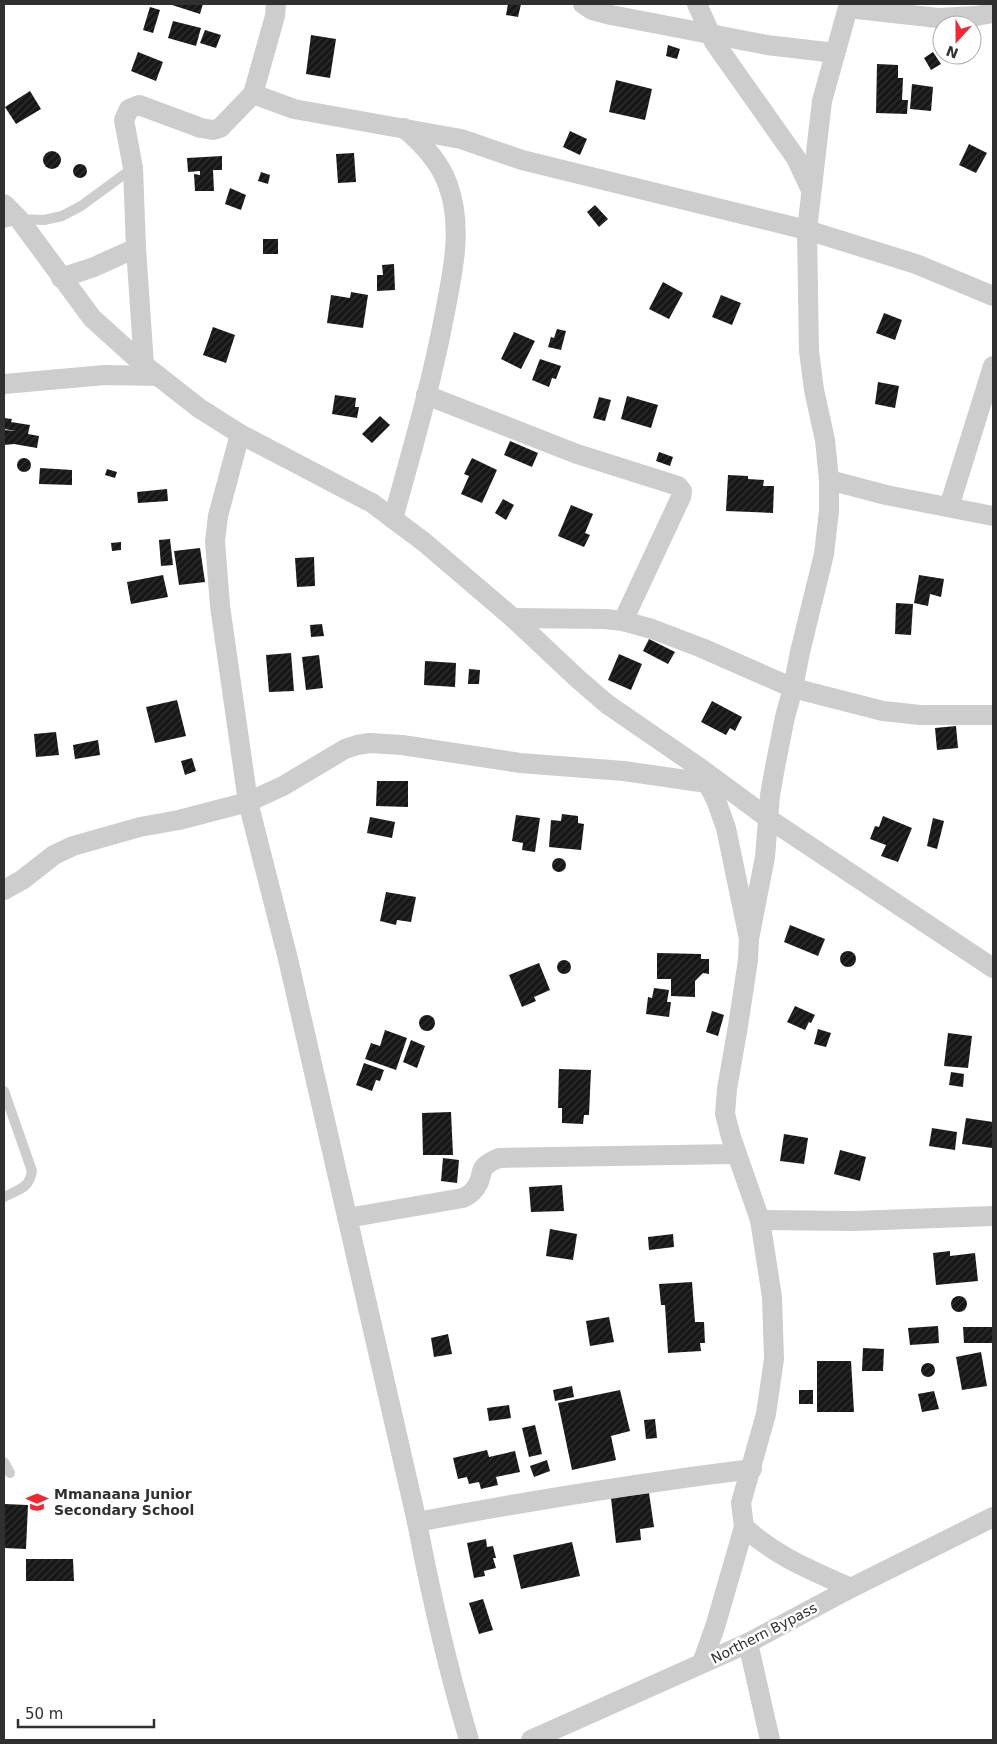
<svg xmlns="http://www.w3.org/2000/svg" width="997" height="1744" font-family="'DejaVu Sans',sans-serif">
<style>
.building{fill:url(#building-hatch)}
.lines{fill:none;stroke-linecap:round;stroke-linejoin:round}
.service{stroke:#cdcdcd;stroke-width:10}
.minor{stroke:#cdcdcd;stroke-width:20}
.labels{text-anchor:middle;stroke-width:5;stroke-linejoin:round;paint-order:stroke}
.poi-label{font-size:14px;font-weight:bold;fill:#303030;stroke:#fff;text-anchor:start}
.street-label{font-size:14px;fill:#303030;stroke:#fff}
</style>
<defs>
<pattern id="building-hatch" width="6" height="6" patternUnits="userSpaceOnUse" patternTransform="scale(1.25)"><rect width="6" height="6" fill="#171717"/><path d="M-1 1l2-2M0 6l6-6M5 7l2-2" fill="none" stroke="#303030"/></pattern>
</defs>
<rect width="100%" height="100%" fill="#fff"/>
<g class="building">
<path d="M169 4H203L200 14Z"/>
<path d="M508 4H521L518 17 506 15Z"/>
<path d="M150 7 160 10 153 33 143 30Z"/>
<path d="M173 21 201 28 196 46 168 38Z"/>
<path d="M205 30 221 35 216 48 200 43Z"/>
<path d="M311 35 336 39 330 78 306 74Z"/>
<path d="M668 45 680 49 677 59 666 56Z"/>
<path d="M138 52 163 62 156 81 131 71Z"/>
<path d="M933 52 941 64 931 70 924 58Z"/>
<path d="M877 64 898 65V78H903L902 100H908L907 114 876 113Z"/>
<path d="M616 80 652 89 645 120 609 112Z"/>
<path d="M912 84 933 87 931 111 910 109Z"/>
<path d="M30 91 41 109 16 124 5 107Z"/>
<path d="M570 131 587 139 580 155 563 147Z"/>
<path d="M969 144 987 153 976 173 959 165Z"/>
<circle cx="52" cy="160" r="9"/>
<path d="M354 153 356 182 338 183 336 154Z"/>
<path d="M222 156V170H213L214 191H195L194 174 200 175V171L188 172 187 158Z"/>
<circle cx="80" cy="171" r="7"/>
<path d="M261 172 270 175 268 184 258 181Z"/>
<path d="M230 188 246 195 241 210 225 204Z"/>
<path d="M595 205 608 219 599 227 587 212Z"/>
<rect x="263" y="239" width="15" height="15"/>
<path d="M394 264 395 290 377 291V275H383L382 265Z"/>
<path d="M663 282 683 293 669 319 649 309Z"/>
<path d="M351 292 368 295 363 328 327 323 331 295 350 298Z"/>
<path d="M721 295 741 303 732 325 712 317Z"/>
<path d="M884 313 902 320 895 340 876 333Z"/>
<path d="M213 327 235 335 226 363 203 355Z"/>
<path d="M557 329 566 331 561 350 548 347 551 337 554 338Z"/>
<path d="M514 332 535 341 521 369 501 359Z"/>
<path d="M540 359 561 366 556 379 552 378 549 387 532 380Z"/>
<path d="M878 382 899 386 895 408 875 404Z"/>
<path d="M335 395 356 398 355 407H359L357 418 332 414Z"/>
<path d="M627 396 658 405 651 428 621 419Z"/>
<path d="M599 397 611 400 605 421 593 418Z"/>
<path d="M380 416 390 425 372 443 362 434Z"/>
<path d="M4 418 12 419 11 422 30 425 28 434 39 436 37 448 14 444 4 445V430L17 431 4 429Z"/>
<path d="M510 441 538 453 532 467 504 455Z"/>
<path d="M659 452 673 457 670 466 656 461Z"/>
<path d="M472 458 497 470 482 503 461 494 469 476 464 474Z"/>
<circle cx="24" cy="465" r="7"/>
<path d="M40 468 72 470V485L39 484Z"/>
<path d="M107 469 117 472 115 478 105 475Z"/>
<path d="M728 475 748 476V479L764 480 763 486H774L773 513 726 511Z"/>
<path d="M167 489 168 501 138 503 137 492Z"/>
<path d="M503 499 514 505 506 520 495 513Z"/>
<path d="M571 505 593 514 585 533 590 535 584 547 558 536Z"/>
<path d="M170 539 173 565 161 566 159 540Z"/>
<path d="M121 542V550L112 551 111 543Z"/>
<path d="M200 548 205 582 179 585 174 551Z"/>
<path d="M314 557 315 586 297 587 295 558Z"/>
<path d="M163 575 168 597 131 604 127 582Z"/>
<path d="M919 575 944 579 941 597 930 594 928 606 914 603Z"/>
<path d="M896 603 913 604 911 635 895 634Z"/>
<path d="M322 624 324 636 311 637 310 625Z"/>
<path d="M649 639 675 652 668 664 643 651Z"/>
<path d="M291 653 294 691 269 692 266 655Z"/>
<path d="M619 654 642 664 631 690 608 680Z"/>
<path d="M319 655 323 688 306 690 302 657Z"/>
<path d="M425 661 456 663 455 687 424 685Z"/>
<path d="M469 669 480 670 479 684H468Z"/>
<path d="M177 700 186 736 155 743 146 707Z"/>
<path d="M712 701 742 717 735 731 730 728 726 735 701 722Z"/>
<path d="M956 726 958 748 937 750 935 728Z"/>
<path d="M56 732 59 755 36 757 34 734Z"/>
<path d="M98 740 100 755 75 759 73 745Z"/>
<path d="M192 758 196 771 185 775 181 761Z"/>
<path d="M377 781H408V807L376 806Z"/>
<path d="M562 814 578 816V823L584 824 581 850 549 847 551 820 561 821Z"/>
<path d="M516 815 540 818 535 852 522 850 523 843 512 841Z"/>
<path d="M883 816 912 828 898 862 881 856 886 845 870 839 875 826 879 827Z"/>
<path d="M370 817 395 822 392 838 367 833Z"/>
<path d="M933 818 944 821 937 849 927 846Z"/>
<circle cx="559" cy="865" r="7"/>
<path d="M386 892 416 897 411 922 397 920 396 925 380 921Z"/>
<path d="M790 925 825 939 818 956 784 942Z"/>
<circle cx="848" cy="959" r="8"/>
<path d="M657 953 701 954V959H709V974L703 973 695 981V997L671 996V979H657Z"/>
<circle cx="564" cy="967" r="7"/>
<path d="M539 963 550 990 534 997 536 1001 522 1007 509 975Z"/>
<path d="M654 988 669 990 667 1002H671L669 1017 646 1014 648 997 652 998Z"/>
<path d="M795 1006 815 1015 811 1023 809 1022 805 1030 787 1022Z"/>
<path d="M712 1011 724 1015 718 1036 706 1032Z"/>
<circle cx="427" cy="1023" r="8"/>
<path d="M818 1029 831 1033 826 1047 814 1044Z"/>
<path d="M385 1030 407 1038 396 1070 365 1059 371 1043 380 1046Z"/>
<path d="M948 1033 972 1036 968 1068 944 1066Z"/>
<path d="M411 1040 425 1046 417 1068 403 1062Z"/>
<path d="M364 1063 384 1070 380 1081 376 1080 372 1091 356 1085Z"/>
<path d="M559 1069 591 1070 589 1115H584L583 1124 562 1123V1108H558Z"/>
<path d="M951 1072 964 1074 963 1087 949 1085Z"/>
<path d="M451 1112 453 1155H423L422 1113Z"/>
<path d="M966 1118 993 1122 992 1148 962 1144Z"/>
<path d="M932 1128 957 1132 955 1150 929 1146Z"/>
<path d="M784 1134 808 1138 804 1164 780 1161Z"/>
<path d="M840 1150 866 1157 860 1181 834 1174Z"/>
<path d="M443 1158 459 1160 457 1183 441 1181Z"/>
<path d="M562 1185 564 1211 531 1212 529 1187Z"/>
<path d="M550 1229 577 1234 573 1260 546 1256Z"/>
<path d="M673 1234 674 1247 649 1250 648 1237Z"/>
<path d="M950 1251V1256L975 1253 978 1281 936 1285 933 1253Z"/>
<path d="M692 1282 695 1322H704L705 1343H700L701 1351 668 1353 665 1305H661L659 1284Z"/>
<circle cx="959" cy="1304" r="8"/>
<path d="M609 1317 614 1342 590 1346 586 1321Z"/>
<path d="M938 1326 939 1343 910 1345 908 1328Z"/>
<path d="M963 1327H993V1343H964Z"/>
<path d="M448 1334 452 1354 434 1357 431 1338Z"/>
<path d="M863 1348 884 1349 883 1371H862Z"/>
<path d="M981 1352 987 1386 962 1390 956 1357Z"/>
<path d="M817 1361H851L854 1412H817Z"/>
<circle cx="928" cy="1370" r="7"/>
<path d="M572 1386 574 1397 555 1401 553 1390Z"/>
<path d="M620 1390 630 1431 611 1436 616 1460 572 1470 558 1403Z"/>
<rect x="799" y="1390" width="14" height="14"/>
<path d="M934 1391 939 1409 922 1412 918 1394Z"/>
<path d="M509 1405 511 1418 489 1421 487 1408Z"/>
<path d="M655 1419 657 1438 646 1439 644 1420Z"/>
<path d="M535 1425 542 1454 529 1457 522 1428Z"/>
<path d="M487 1450 489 1457 515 1451 520 1472 496 1477 498 1485 481 1489 479 1482 469 1484 467 1477 458 1479 453 1458Z"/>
<path d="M547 1460 550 1471 534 1477 530 1466Z"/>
<path d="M649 1493 654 1527 640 1529 641 1540 616 1543 611 1498Z"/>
<path d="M4 1504 28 1505 26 1549 4 1548Z"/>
<path d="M486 1539 487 1547 493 1546 496 1558H493L496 1568 484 1571 485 1576 474 1578 467 1543Z"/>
<path d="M572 1542 580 1576 521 1589 513 1555Z"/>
<path d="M26 1559H73L74 1581H26Z"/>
<path d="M483 1599 493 1630 479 1634 469 1603Z"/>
</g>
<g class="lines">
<g class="service">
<path d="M4 223 19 219 44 220 62 216 81 206 133 168"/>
<path d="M4 1091 32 1171C29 1189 19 1189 4 1197"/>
<path d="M4 1462 10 1473"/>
</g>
<g class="minor">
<path d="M583 4 592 10 611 15 767 45 835 53"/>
<path d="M697 4 714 42 796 158 811 190"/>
<path d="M848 8 938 18 976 16 993 13"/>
<path d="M253 94 294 109 461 139 522 160 807 230 916 264 993 296"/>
<path d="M4 204 19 219 92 318 144 365 199 408 240 434 372 503 424 542 513 618 578 679 607 704 700 768 769 819 993 968"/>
<path d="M61 278 94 267 136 248"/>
<path d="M144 365 136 248 133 168 124 120 129 109 139 105 201 128 213 130 220 128 253 94 275 16 276 4"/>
<path d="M4 384 105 375 158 376"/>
<path d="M426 395 577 454 678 486 682 491 681 497 623 621"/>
<path d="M240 434 218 516 215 541 220 606 248 802 288 959 417 1522C431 1596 448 1669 469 1740"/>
<path d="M829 480 886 495 993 516"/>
<path d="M949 507 993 366"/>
<path d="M393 519C412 450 432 382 445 312 453 271 463 226 448 185 440 162 422 143 404 128"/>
<path d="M513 618 605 619 623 621 652 629 702 648 793 688 883 711 920 715H993"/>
<path d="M701 771 716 800 726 828 749 939 748 960 738 1026 727 1089 725 1114 731 1137 760 1220 772 1297 774 1359 766 1414 741 1503 744 1527C777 1557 811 1570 851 1588"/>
<path d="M4 890 22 880 54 855 73 846 140 827 179 820 248 802 283 786 345 749 357 745 370 743 402 745 520 763 624 771 707 783"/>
<path d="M749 939 765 857 770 795 776 762 785 717 793 688 800 652 824 554 829 511V480L825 440 814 390 809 351 807 230 822 101 849 4"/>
<path d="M347 1218 463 1198C466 1196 471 1194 473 1191 488 1175 472 1169 499 1158L736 1154"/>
<path d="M760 1220 854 1221 993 1216"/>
<path d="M417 1522C528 1501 640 1483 752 1469"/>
<path d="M748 1643 770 1740"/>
<path d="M702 1663 715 1627 744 1527"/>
<path d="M531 1740 748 1643 851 1588 993 1517"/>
</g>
</g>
<defs>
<g id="school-bare" transform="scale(1.725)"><path d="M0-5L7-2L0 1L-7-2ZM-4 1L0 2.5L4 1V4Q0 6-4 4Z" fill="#f02834" stroke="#fff" stroke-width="2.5" paint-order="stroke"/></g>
</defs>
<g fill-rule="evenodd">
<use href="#school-bare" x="37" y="1502"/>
</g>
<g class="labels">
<g class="poi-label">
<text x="54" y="1499">Mmanaana Junior<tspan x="54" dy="16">Secondary School</tspan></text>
</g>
<g class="street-label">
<text transform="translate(764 1633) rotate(-27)" y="5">Northern Bypass</text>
</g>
</g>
<rect width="997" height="1744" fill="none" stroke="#303030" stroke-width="10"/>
<g transform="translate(957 40) rotate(201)"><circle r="24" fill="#ffffff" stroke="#acacac"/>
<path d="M0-4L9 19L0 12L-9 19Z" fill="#f02834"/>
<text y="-8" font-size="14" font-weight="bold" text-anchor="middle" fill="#303030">N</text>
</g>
<path d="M18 1719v8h136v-8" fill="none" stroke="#303030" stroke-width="2.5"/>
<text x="25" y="1719" font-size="15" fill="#303030" stroke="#ffffff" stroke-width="4" paint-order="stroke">50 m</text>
</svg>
